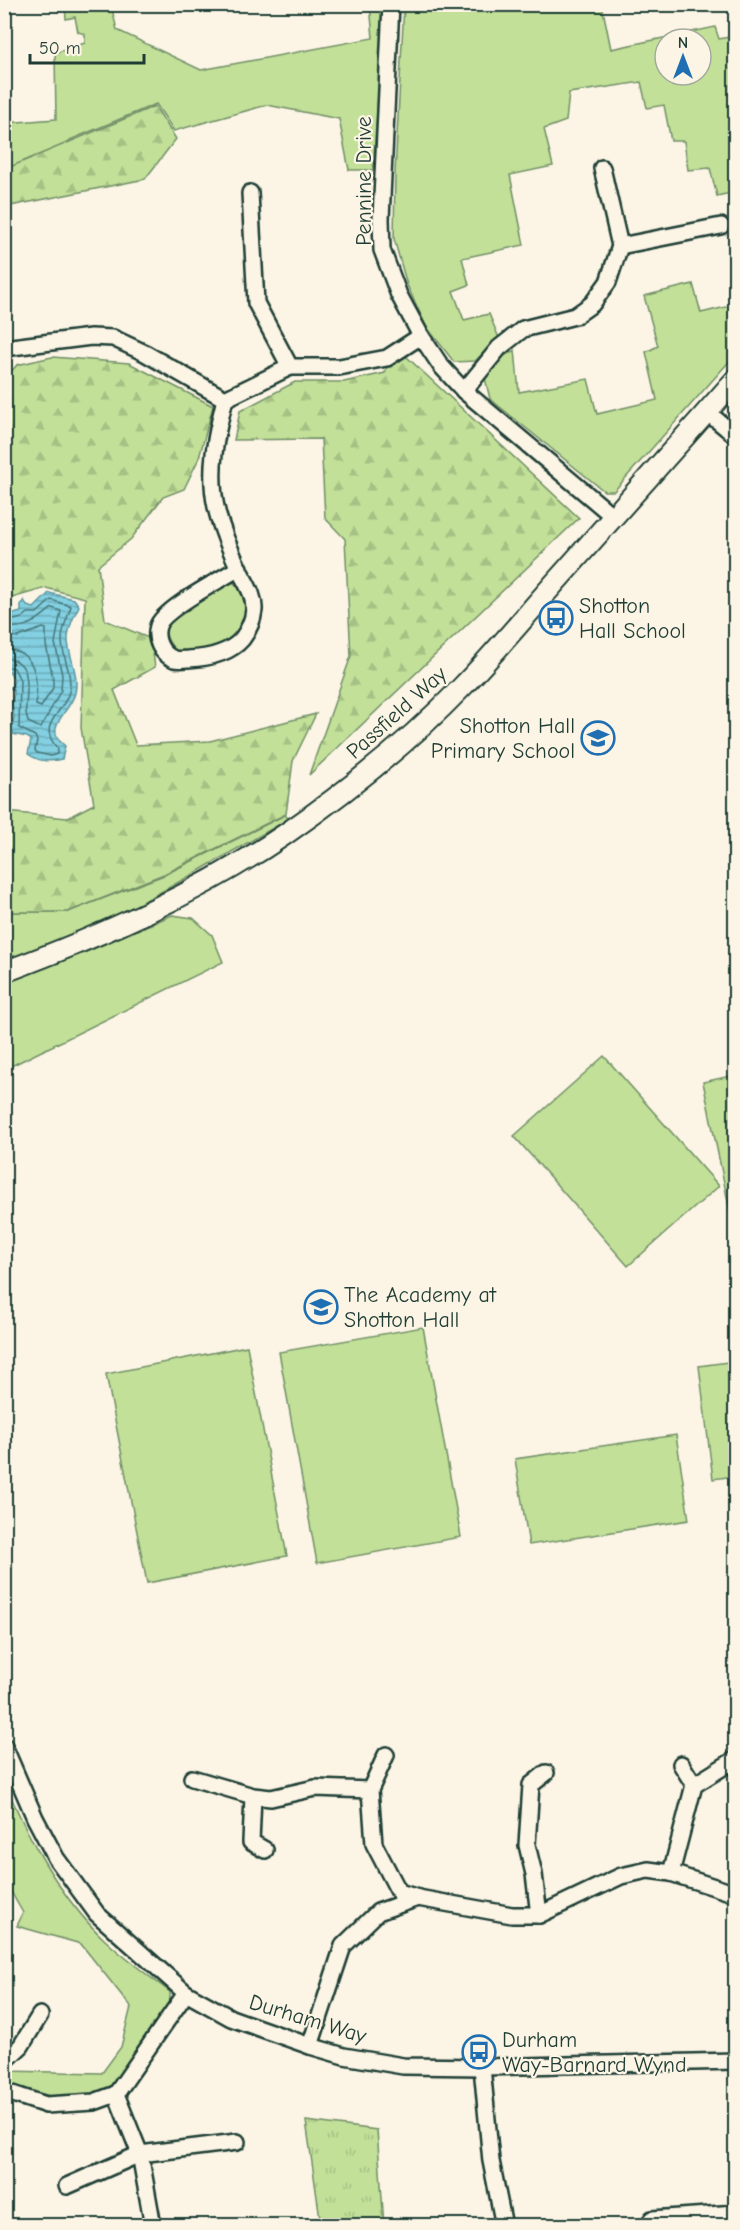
<svg xmlns="http://www.w3.org/2000/svg" width="740" height="2230" font-family="'Comic Neue',sans-serif">
<style>
.grass{fill:#c2e098;stroke:#708e66;stroke-width:1.5;fill-rule:evenodd}
.forest{fill:url(#forest-firs);stroke:#708e66;stroke-width:1.5}
.park{fill:url(#park-tufts);stroke:#708e66;stroke-width:1.5}
.water{fill:url(#water-rules);stroke:#5b959c;stroke-width:1.5}
.lines{fill:none;stroke-linecap:round;stroke-linejoin:round}
.shore{stroke:#47787a;stroke-width:1.5}
.minor-casing{stroke:#1f3d34;stroke-width:20}
.tertiary-casing{stroke:#1f3d34;stroke-width:24}
.minor{stroke:#fcf5e5;stroke-width:15}
.tertiary{stroke:#fcf5e5;stroke-width:20}
.labels{text-anchor:middle;stroke-width:4.5;stroke-linejoin:round;paint-order:stroke}
.street-label{font-size:22px;fill:#1f3d34;stroke:#fcf5e5}
.poi-label{font-size:22px;fill:#1f3d34;stroke:#fcf5e5;text-anchor:start}
</style>
<defs>
<pattern id="forest-firs" width="22" height="20" patternUnits="userSpaceOnUse" patternTransform="scale(1.5)"><rect width="22" height="20" fill="#c2e098"/><path d="M5 1l3.5 6h-7zM16 11l3.5 6h-7z" fill="#a6c184"/></pattern>
<pattern id="park-tufts" width="24" height="20" patternUnits="userSpaceOnUse" patternTransform="scale(1.5)"><rect width="24" height="20" fill="#c2e098"/><path d="M3 7l-1-3M5 7V3M7 7l1-3M15 17l-1-3M17 17v-4M19 17l1-3" fill="none" stroke="#a6c184"/></pattern>
<pattern id="water-rules" width="6" height="5" patternUnits="userSpaceOnUse" patternTransform="scale(1.5)"><rect width="6" height="5" fill="#83d0e2"/><path d="M0 2.5h6" fill="none" stroke="#6baab8"/></pattern>
</defs>
<rect width="100%" height="100%" fill="#fcf5e5"/>
<filter id="ink" filterUnits="userSpaceOnUse"><feTurbulence type="fractalNoise" baseFrequency=".0167" numOctaves="2"/><feDisplacementMap in="SourceGraphic" scale="12" xChannelSelector="R" yChannelSelector="G"/><feConvolveMatrix kernelMatrix="1 2 1 2 8 2 1 2 1" color-interpolation-filters="sRGB"/></filter>
<g filter="url(#ink)">
<g class="grass">
<path d="M574 4 575 8 602 5 611 49 715 27 719 39 735 36V192L717 196 710 168 688 170 684 141H671L664 105 647 108 641 82 569 93 566 121 544 129 553 166 510 175 524 245 462 258 469 285 453 291 464 320 489 314 499 338 475 361 454 362 426 326 407 285 394 239 395 173 404 5ZM665 39H701V75H665Z"/>
<path d="M65 5H111L117 30 201 70 373 38 370 5H384L373 170H349L339 119 267 105 174 131 156 104 70 140 71 145 5 172V123L56 119 55 53 85 43V34L78 32 75 17 66 19Z"/>
<path d="M693 284 701 313 734 305 731 294 735 292V355L614 491H604L490 399 485 378 498 359 515 350 519 392 588 379 597 414 657 400 646 352 658 346 644 296Z"/>
<path d="M232 581C249 596 253 624 232 639 218 649 192 652 176 651 168 642 164 635 166 623Z"/>
<path d="M285 815 289 819C198 870 106 931 5 960V912H68L164 875Z"/>
<path d="M172 915 193 918 212 935 223 962 5 1069V982L86 952Z"/>
<path d="M604 1056 719 1186 628 1266 514 1136Z"/>
<path d="M735 1075H736L735 1235 703 1082Z"/>
<path d="M423 1327 461 1537 317 1563 279 1352Z"/>
<path d="M247 1346 287 1556 147 1583 106 1374Z"/>
<path d="M735 1361V1476L713 1479 699 1366Z"/>
<path d="M676 1435 689 1520 529 1545 515 1459Z"/>
<path d="M4 1780C26 1835 61 1899 105 1940 125 1959 148 1975 170 1992V2003C161 2017 121 2082 112 2087 80 2106 40 2095 7 2085L5 2071 102 2073 121 2047 131 2007 81 1944 17 1926 23 1913 5 1881Z"/>
</g>
<g class="forest">
<path d="M155 106 176 139 145 179 5 207V169Z"/>
<path d="M393 344 579 518 309 775 351 656 345 539 325 518 321 439 234 440 240 411 295 382H344L385 373Z"/>
<path d="M52 357 129 363 213 406 199 458 184 489 163 497 131 539 98 566 105 620 151 639 155 667 114 690 136 745 210 741 316 714 293 761 286 814 164 874 68 912H5V730H7L6 812 67 818 94 804 81 728 85 598 46 588 5 600V378L17 365Z"/>
</g>
<path class="park" d="M306 2121 377 2130 384 2225H321Z"/>
<path class="water" d="M49 593 74 599 79 606C74 616 67 630 68 642 70 659 79 675 75 693 70 713 41 728 65 746L62 759C49 762 39 762 28 754L31 740 27 737 13 734 11 728 14 718 12 704 14 692 11 688 14 680 10 672H4L5 613 6 611 14 614 21 612V605L24 600 27 606 34 608Z"/>
<g class="lines">
<g class="shore">
<path d="M4 617 14 620 22 618 28 613H37L51 600 71 606C68 618 61 629 62 642 63 659 73 675 69 692 63 715 35 724 58 749L57 754 51 756 37 753 35 750 37 741 35 736 19 728 20 680 14 668 4 666"/>
<path d="M4 625C23 633 39 619 52 608L61 611 55 643 62 675 61 690 41 728 28 722C27 717 25 712 26 707 27 688 33 659 4 658"/>
<path d="M4 635 18 637 43 628 46 629V645L53 678V688L41 707 36 705C38 680 37 650 4 649"/>
</g>
<g class="minor-casing">
<g id="minor">
<path d="M391 4 381 219 382 250 399 295 421 336 441 366 464 391 614 517"/>
<path d="M250 193 256 303 290 367H339L387 358 421 336"/>
<path d="M620 246 721 226"/>
<path d="M4 348 91 337 113 338 145 353 225 399 290 367"/>
<path d="M464 391 499 348 523 329 575 316 592 304 608 282 620 246 602 168"/>
<path d="M225 399C216 435 208 470 216 507 220 527 230 549 238 567 244 581 255 594 254 610 253 620 248 631 242 639 229 654 208 658 188 659 184 659 178 660 174 659 161 654 154 639 158 626 163 609 222 579 239 568"/>
<path d="M707 412 736 436"/>
<path d="M4 1746 35 1818 56 1858 97 1914 186 1993 231 2018 310 2046 344 2056 403 2066 482 2067 736 2061"/>
<path d="M386 1755 370 1790 374 1844 399 1892 418 1898"/>
<path d="M681 1764 694 1785"/>
<path d="M192 1778 253 1796 271 1798 315 1788 370 1790"/>
<path d="M253 1796 251 1842 265 1850"/>
<path d="M671 1873 694 1785 736 1759"/>
<path d="M539 1915 534 1874 527 1845 531 1785 546 1773"/>
<path d="M310 2046 343 1946 378 1912 418 1898 512 1915H539L621 1876 648 1870 671 1873 736 1894"/>
<path d="M4 2062 21 2046 40 2015"/>
<path d="M482 2067 491 2161 504 2226"/>
<path d="M4 2091 46 2105 94 2102 116 2094 186 1993"/>
<path d="M116 2094 140 2154 153 2226"/>
<path d="M67 2186 140 2154 237 2142"/>
<path d="M652 2219 736 2213"/>
</g>
</g>
<g class="tertiary-casing">
<path id="tertiary" d="M4 972C101 936 199 893 284 835 346 792 409 742 461 688 496 652 527 614 560 577 619 511 678 445 736 379"/>
</g>
<use href="#minor" class="minor"/>
<use href="#tertiary" class="tertiary"/>
</g>
</g>
<defs>
<g id="bus-ring" transform="scale(1.725)"><circle r="9.5" fill="#fcf5e5" stroke="#1f6fb2" stroke-width="1.5"/><path d="M-5-6H5V4H4V6H2V4H-2V6H-4V4H-5ZM-3.5-4V0h7V-4ZM-3.5 1.2v1.5H-2V1.2ZM2 1.2v1.5H3.5V1.2Z" fill="#1f6fb2"/></g>
<g id="school-ring" transform="scale(1.725)"><circle r="9.5" fill="#fcf5e5" stroke="#1f6fb2" stroke-width="1.5"/><path d="M0-5L7-2L0 1L-7-2ZM-4 1L0 2.5L4 1V4Q0 6-4 4Z" fill="#1f6fb2"/></g>
</defs>
<g fill-rule="evenodd">
<use href="#bus-ring" x="556" y="618"/>
<use href="#school-ring" x="598" y="738"/>
<use href="#school-ring" x="321" y="1307"/>
<use href="#bus-ring" x="479" y="2052"/>
</g>
<g class="labels">
<g class="street-label">
<text transform="translate(363 181) rotate(-90)" y="8">Pennine Drive</text>
<text transform="translate(396 712) rotate(-42)" y="8">Passfield Way</text>
<text transform="translate(308 2018) rotate(17)" y="8">Durham Way</text>
</g>
<g class="poi-label">
<text x="579" y="613">Shotton<tspan x="579" dy="25">Hall School</tspan></text>
<text x="575" y="733" text-anchor="end">Shotton Hall<tspan x="575" dy="25">Primary School</tspan></text>
<text x="344" y="1302">The Academy at<tspan x="344" dy="25">Shotton Hall</tspan></text>
<text x="502" y="2047">Durham<tspan x="502" dy="25">Way-Barnard Wynd</tspan></text>
</g>
</g>
<rect width="740" height="2230" fill="none" stroke="#fcf5e5" stroke-width="24"/>
<rect x="12" y="12" width="716" height="2206" fill="none" stroke="#1f3d34" stroke-width="2" filter="url(#ink)"/>
<g transform="translate(683 57)"><circle r="28" fill="#fcf5e5" stroke="#a4ab9e" stroke-width="1.5"/>
<path d="M0-4.5L10 22L0 15L-10 22Z" fill="#1f6fb2"/>
<text y="-9" font-size="16" font-weight="bold" text-anchor="middle" fill="#1f3d34">N</text>
</g>
<path d="M30 54v9h114v-9" fill="none" stroke="#1f3d34" stroke-width="3"/>
<text x="39" y="54" font-size="18" fill="#1f3d34" stroke="#fcf5e5" stroke-width="4.5" paint-order="stroke">50 m</text>
</svg>
